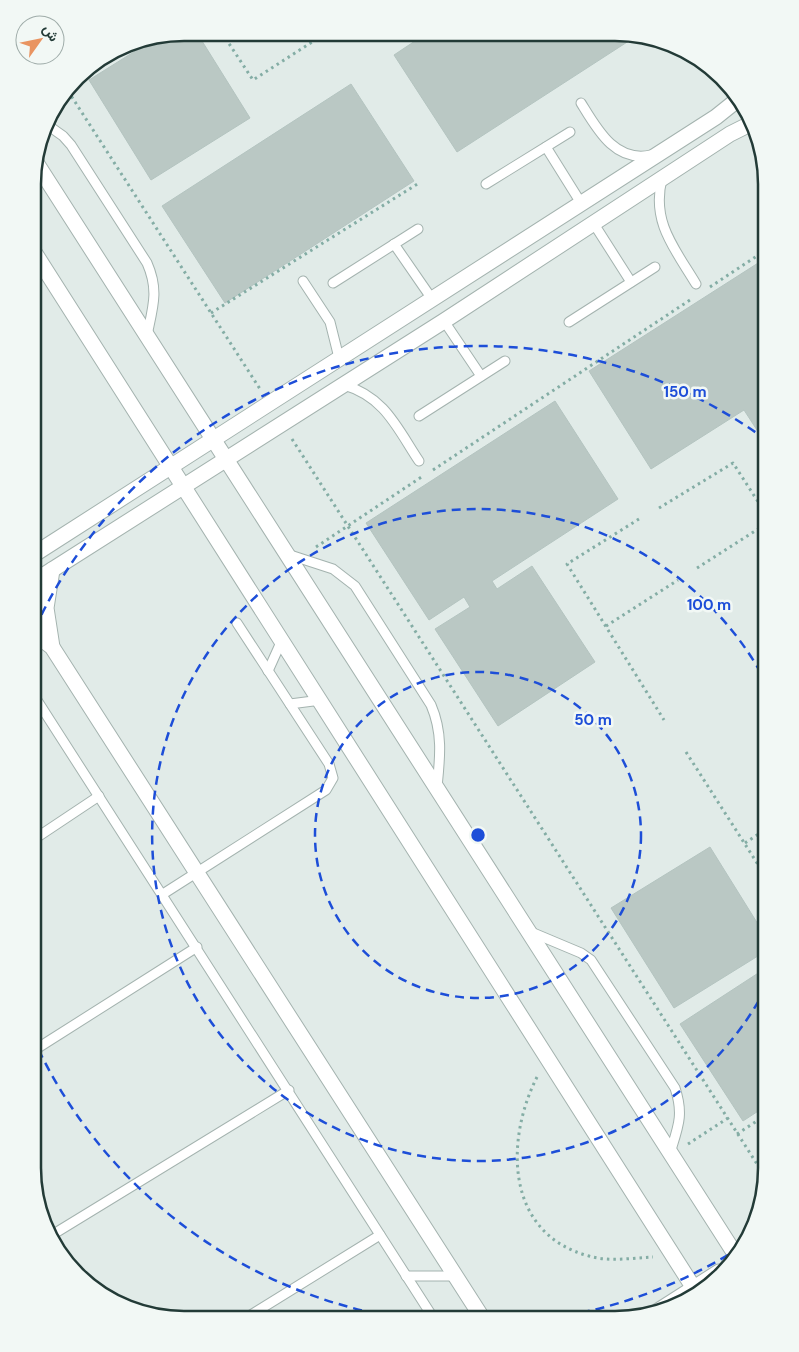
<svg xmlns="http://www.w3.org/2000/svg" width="799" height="1352" font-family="'DM Sans',Vazirmatn,sans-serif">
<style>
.building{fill:#bac8c4;stroke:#b4c4c0}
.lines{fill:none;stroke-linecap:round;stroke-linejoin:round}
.lane-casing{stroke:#a4b3af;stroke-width:11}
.street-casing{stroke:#a4b3af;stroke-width:17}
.path{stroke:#84ada5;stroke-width:3;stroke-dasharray:2.5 4;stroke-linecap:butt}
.lane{stroke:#fff;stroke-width:9}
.street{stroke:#fff;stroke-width:15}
.ring{fill:none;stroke:#1d4ed8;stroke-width:2.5;stroke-dasharray:9 6}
.rim{fill:none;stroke:#233b37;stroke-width:2.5}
.centre{fill:#1d4ed8;stroke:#f2f8f5;stroke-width:2.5}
.ring-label{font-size:15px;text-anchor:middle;font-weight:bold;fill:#1d4ed8;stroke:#f2f8f5;stroke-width:5;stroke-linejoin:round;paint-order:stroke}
</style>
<rect width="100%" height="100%" fill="#e1ebe8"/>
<g class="building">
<path d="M185 32 197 33 250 118 151 180 89 80 156 38Z"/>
<path d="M427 33 635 34 638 35 457 152 394 55Z"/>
<path d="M351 84 414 181 225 303 162 206Z"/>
<path d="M766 258V444L744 410 651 469 589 371Z"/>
<path d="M555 401 618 499 492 581 497 589 532 566 595 662 498 726 435 629 470 607 464 597 429 620 366 523Z"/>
<path d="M710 847 766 937V951L674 1008 611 908Z"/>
<path d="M766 968V1106L743 1121 680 1024Z"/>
</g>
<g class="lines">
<g class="lane-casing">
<g id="lane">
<path d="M581 103C597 129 615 163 651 155"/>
<path d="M46 124 63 136 71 145 147 263C159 290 153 307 147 335"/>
<path d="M546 147 581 203"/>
<path d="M662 179C651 222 675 249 696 284"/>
<path d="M486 184 570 132"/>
<path d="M594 224 631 282"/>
<path d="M394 244 432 299"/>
<path d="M303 281 330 322 339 358"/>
<path d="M333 283 418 229"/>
<path d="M444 321 481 376"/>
<path d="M569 322 655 267"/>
<path d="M344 385C385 397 397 428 419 461"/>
<path d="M419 416 505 361"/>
<path d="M287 554 333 569 355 586 431 705C443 733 440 758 437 787"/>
<path d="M268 671 282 640"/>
<path d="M33 694 434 1319"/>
<path d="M290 704 321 700"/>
<path d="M33 840 99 796"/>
<path d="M163 894 326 790 333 778 329 764 237 623"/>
<path d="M531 932 581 953 591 960 675 1088C684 1115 678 1127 670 1153"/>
<path d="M33 1051 197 947"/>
<path d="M52 1235 289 1090"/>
<path d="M406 1276H455"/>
<path d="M246 1318 380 1235"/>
</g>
</g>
<g class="street-casing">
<g id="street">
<path d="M35 161 737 1257"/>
<path d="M34 252 695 1290"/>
<path d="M33 555 716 117 736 101"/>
<path d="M52 570 46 608 52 647"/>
<path d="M33 582 444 321 730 134 752 123"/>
<path d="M33 633 52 647 483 1319"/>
<path d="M658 1311 719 1272"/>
</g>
</g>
<g class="path">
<path d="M222 33 253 80 323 35"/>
<path d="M68 91 260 389"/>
<path d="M710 287 766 250"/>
<path d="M211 313 419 183"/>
<path d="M292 439 766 1178"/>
<path d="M433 470 693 298"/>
<path d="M659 508 733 463 766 514"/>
<path d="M639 519 567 564 664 720"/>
<path d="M316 547 423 476"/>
<path d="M697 568 766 524"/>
<path d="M606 626 678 580"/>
<path d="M686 752 766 877"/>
<path d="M745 843 766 829"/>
<path d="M537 1077C505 1140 505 1234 589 1256 609 1262 632 1258 653 1257"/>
<path d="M737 1134 766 1115"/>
<path d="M688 1144 728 1118"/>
</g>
<use href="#lane" class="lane"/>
<use href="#street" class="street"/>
</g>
<g class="ring">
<circle cx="478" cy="835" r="163"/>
<path d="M766 988A326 326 0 1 1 766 682"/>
<path d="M741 1247A489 489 0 0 1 546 1319M406 1319A489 489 0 0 1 33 1038M35 628A489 489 0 0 1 765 439"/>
</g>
<path d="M0 0H799V1352H0ZM184 41H615A143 143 0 0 1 758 184V1168A143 143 0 0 1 615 1311H184A143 143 0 0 1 41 1168V184A143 143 0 0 1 184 41Z" fill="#f2f8f5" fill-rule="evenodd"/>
<path class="rim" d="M184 41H615A143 143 0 0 1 758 184V1168A143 143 0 0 1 615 1311H184A143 143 0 0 1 41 1168V184A143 143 0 0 1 184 41Z"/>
<circle cx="478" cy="835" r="8" class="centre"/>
<g class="ring-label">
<text x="685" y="397">150 m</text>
<text x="709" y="610">100 m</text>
<text x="593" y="725">50 m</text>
</g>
<g transform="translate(40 40) rotate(57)"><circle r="24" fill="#f2f8f5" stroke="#9faca9"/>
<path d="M0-4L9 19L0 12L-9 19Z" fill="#e99461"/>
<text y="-8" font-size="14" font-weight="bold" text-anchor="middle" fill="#233b37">ش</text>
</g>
</svg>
